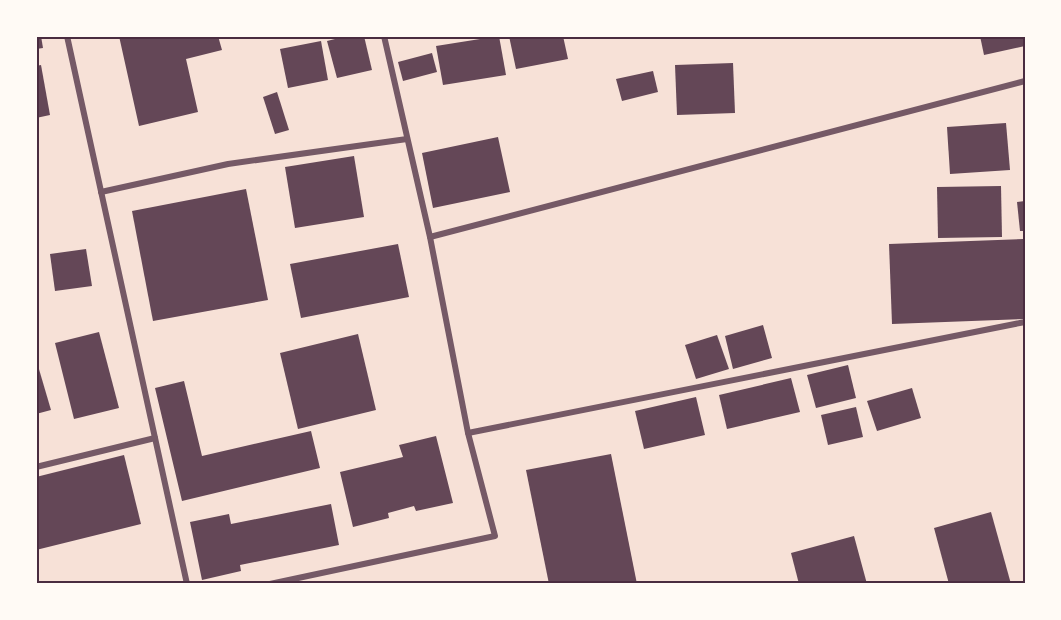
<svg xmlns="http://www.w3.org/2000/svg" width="1061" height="620" font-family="'DejaVu Sans',sans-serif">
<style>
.building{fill:#644757}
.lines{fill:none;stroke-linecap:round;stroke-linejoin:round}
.minor{stroke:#755966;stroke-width:6}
.neatline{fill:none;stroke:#4a2c40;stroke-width:2}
</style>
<rect width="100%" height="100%" fill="#f7e1d7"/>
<g class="building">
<path d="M36 36H41L43 48 36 49Z"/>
<path d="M119 36H218L222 50 186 59 198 112 139 126Z"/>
<path d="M347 36H364L372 70 337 78 327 41Z"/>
<path d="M499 36 506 75 443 85 436 46Z"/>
<path d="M509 36H563L568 59 516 69Z"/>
<path d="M980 36H1025V46L984 55Z"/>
<path d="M321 41 328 80 288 88 280 49Z"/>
<path d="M432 53 437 72 403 81 398 62Z"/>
<path d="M733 63 735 113 677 115 675 65Z"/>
<path d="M41 65 50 115 36 118V66Z"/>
<path d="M653 71 658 92 622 101 616 79Z"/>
<path d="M277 92 289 130 275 134 263 97Z"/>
<path d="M1006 123 1010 170 950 174 947 127Z"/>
<path d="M498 137 510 192 433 208 422 153Z"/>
<path d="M354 156 364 217 295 228 285 167Z"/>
<path d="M1001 186 1002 237 938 238 937 187Z"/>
<path d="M246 189 268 300 153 321 132 211Z"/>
<path d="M1025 201V231H1020L1017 202Z"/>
<path d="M1023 239 1025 319 892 324 889 244Z"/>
<path d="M398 244 409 297 301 318 290 264Z"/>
<path d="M86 249 92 286 55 291 50 254Z"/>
<path d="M763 325 772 358 733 369 725 336Z"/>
<path d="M99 332 119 408 74 419 55 343Z"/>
<path d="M358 334 376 410 298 429 280 353Z"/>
<path d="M717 335 729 369 696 379 685 345Z"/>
<path d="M36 359 51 410 36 414Z"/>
<path d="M848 365 856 398 816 408 807 375Z"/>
<path d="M791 378 800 412 727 429 719 395Z"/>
<path d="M184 381 202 456 311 431 320 468 182 501 155 388Z"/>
<path d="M912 388 921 418 877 431 867 401Z"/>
<path d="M696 397 705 435 644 449 635 411Z"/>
<path d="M856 407 863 437 828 445 821 415Z"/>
<path d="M436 436 453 503 416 511 414 506 388 513 389 518 353 527 340 472 403 457 399 445Z"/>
<path d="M611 454 637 584H549L526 470Z"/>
<path d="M124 455 141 524 36 550V477Z"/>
<path d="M331 504 339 545 240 565 241 571 202 580 190 522 229 514 231 524Z"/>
<path d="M991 512 1011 584H949L934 528Z"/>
<path d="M854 536 867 584H799L791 553Z"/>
</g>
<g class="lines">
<g class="minor">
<path d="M67 36 187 584"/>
<path d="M101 192 228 164 407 139"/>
<path d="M430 237 1025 81"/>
<path d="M468 433 1025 322"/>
<path d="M36 467 155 438"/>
<path d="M270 584 495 536 468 433 430 237 384 36"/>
</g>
</g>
<rect width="1061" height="620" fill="none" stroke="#fffaf5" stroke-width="75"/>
<rect x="38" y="38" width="986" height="544" class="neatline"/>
</svg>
